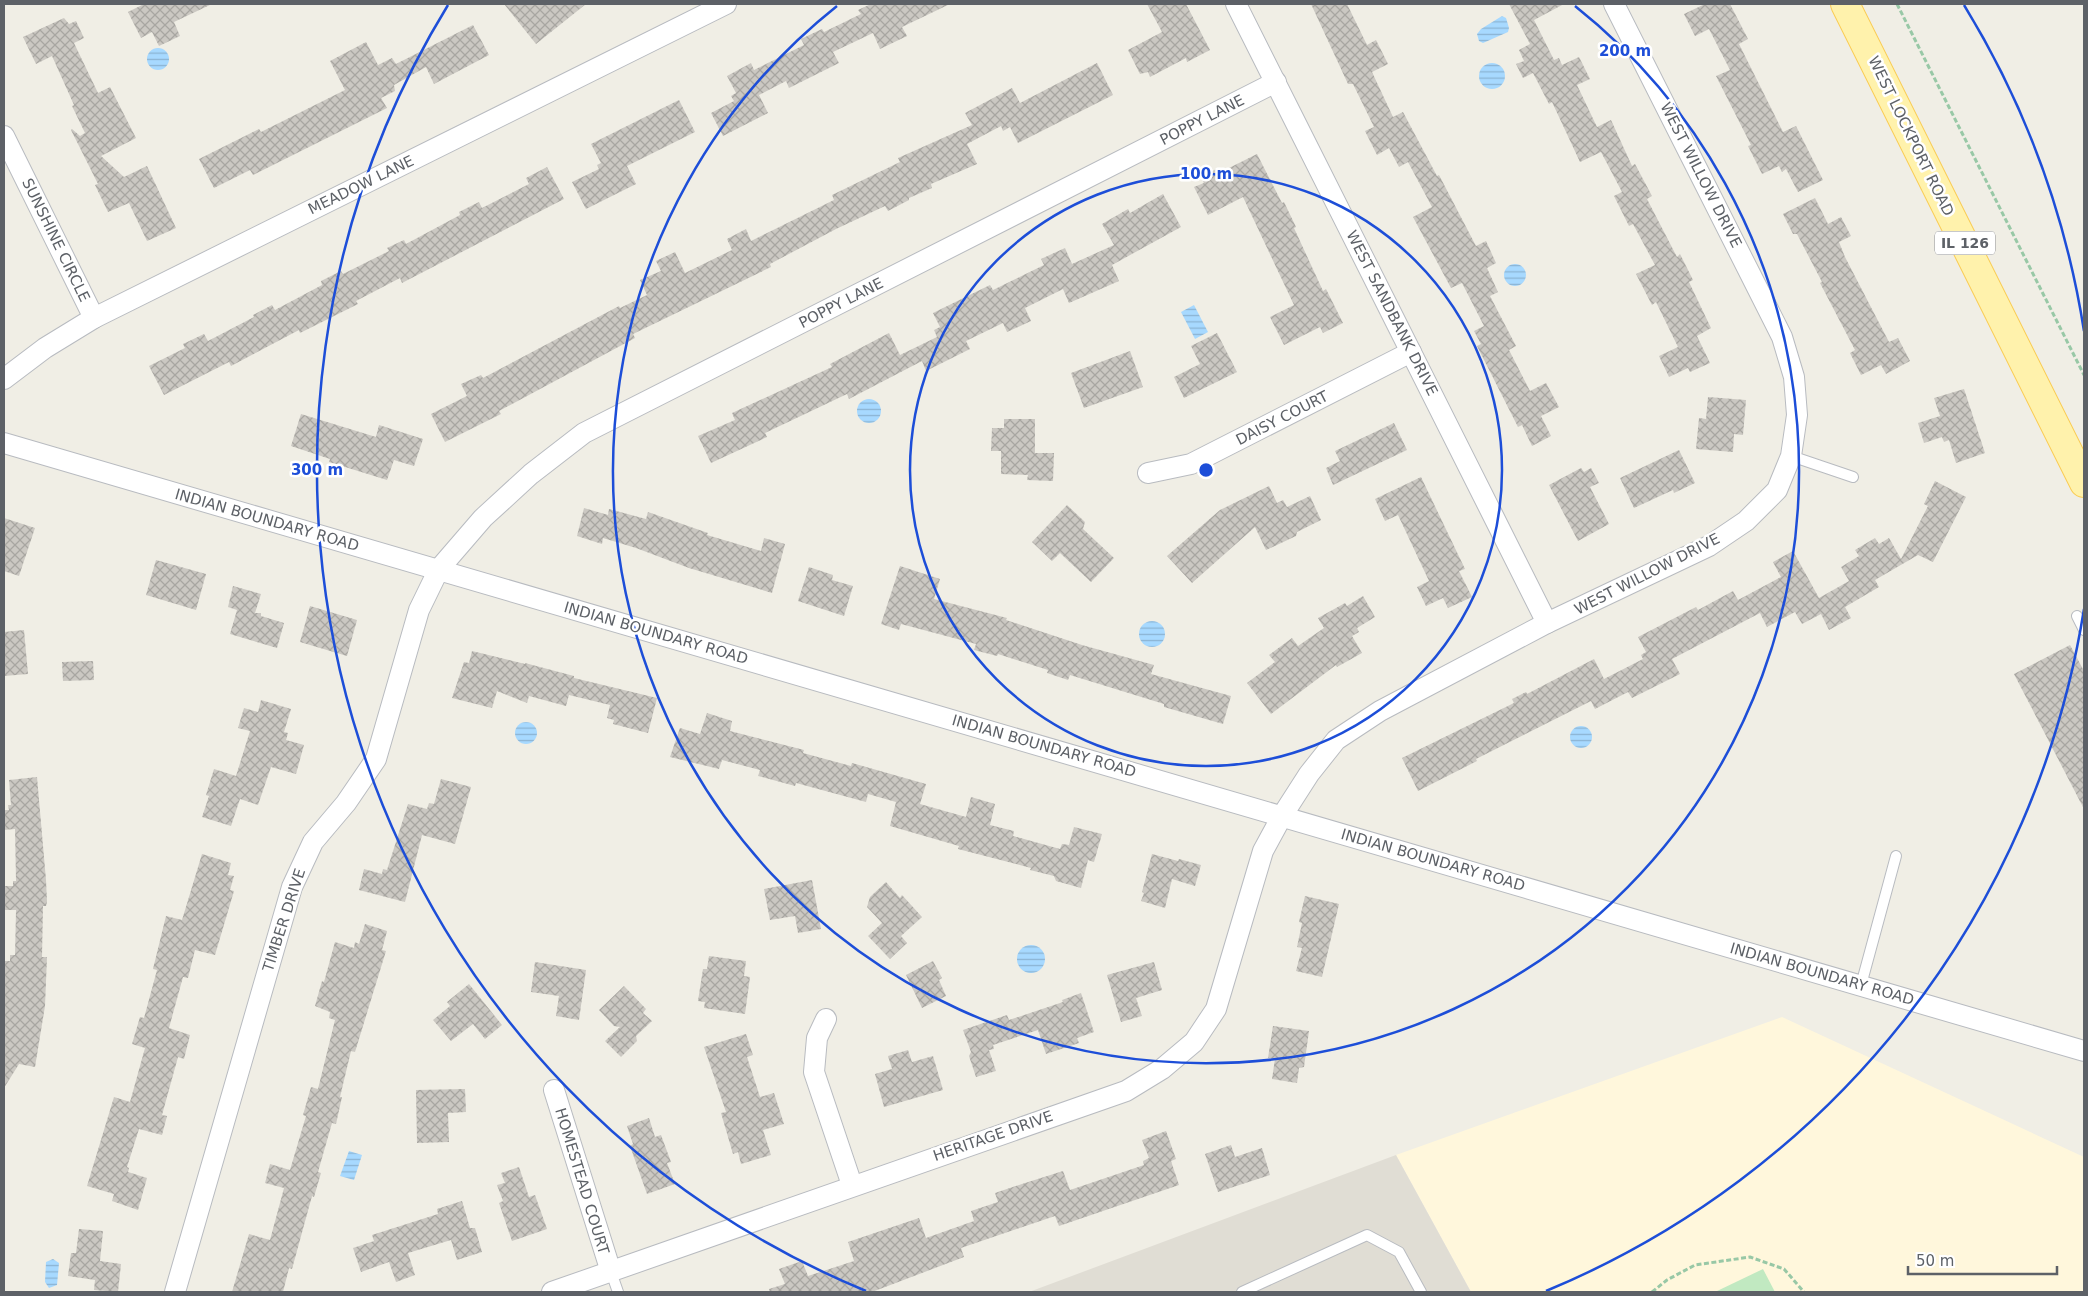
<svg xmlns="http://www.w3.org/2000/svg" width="2088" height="1296" font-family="'DejaVu Sans',sans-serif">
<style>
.commercial{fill:#fff7dc}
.education{fill:#e0ddd4}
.grass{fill:#c1e9c1}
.water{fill:url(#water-rules)}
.building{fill:url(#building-cross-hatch)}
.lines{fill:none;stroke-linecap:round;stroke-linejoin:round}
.service-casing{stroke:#b8bbc0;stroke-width:12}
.minor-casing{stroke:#b8bbc0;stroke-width:22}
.primary-casing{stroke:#facc54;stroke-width:30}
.path{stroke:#98c8a6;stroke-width:3;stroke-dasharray:5 2.5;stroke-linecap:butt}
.service{stroke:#fff;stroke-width:10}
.minor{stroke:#fff;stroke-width:20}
.primary{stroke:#fff2ac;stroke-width:28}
.ring{fill:none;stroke:#1d4ed8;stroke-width:2.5}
.labels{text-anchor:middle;stroke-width:5;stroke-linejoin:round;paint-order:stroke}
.shield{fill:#fff;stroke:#8e9095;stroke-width:1}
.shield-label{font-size:14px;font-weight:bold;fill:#5d6167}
.street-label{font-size:15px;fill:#5d6167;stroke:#fff}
.centre{fill:#1d4ed8;stroke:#fff;stroke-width:2.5}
.ring-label{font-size:15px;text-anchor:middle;font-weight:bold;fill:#1d4ed8;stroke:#fff;stroke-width:5;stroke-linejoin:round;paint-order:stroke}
</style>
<defs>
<pattern id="water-rules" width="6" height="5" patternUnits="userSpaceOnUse" patternTransform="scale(1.25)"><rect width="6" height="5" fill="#a7d9ff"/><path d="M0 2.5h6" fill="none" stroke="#8bb3d2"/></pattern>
<pattern id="building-cross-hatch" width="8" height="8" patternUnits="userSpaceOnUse" patternTransform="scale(1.25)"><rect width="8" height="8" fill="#cbc8c2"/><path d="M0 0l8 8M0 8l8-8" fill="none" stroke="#a8a6a1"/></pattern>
</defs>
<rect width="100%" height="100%" fill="#f0eee5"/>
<path class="commercial" d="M1782 1017 2084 1157V1292H1471L1396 1155Z"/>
<path class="education" d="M1396 1155 1471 1292H1029Z"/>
<path class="grass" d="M1763 1269 1775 1292H1715Z"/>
<g class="water">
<path d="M1502 16 1506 18 1509 28 1508 32 1483 43 1479 41 1477 34 1481 29Z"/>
<circle cx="158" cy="59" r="11"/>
<circle cx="1492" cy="76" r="13"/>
<circle cx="1515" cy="275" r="11"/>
<path d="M1194 305 1208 332 1195 339 1181 312Z"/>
<circle cx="869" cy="411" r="12"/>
<circle cx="1152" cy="634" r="13"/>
<circle cx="526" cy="733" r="11"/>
<circle cx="1581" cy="737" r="11"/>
<circle cx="1031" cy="959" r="14"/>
<path d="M349 1151 362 1155 354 1180 340 1176Z"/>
<path d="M53 1259 59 1263 57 1285 49 1288 45 1282 46 1262Z"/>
</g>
<g class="building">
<path d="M144 4H212L174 22 180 36 159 46 152 32 141 38 128 12Z"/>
<path d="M504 4H586L536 44Z"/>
<path d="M871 4H950L902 27 907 36 880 49 873 33 833 52 839 63 789 88 786 81 759 95 768 113 723 136 711 113 734 101 731 96 736 93 727 76 751 63 754 70 804 45 801 39 822 29 824 32 861 14 858 10Z"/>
<path d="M1147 4H1186L1210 50 1187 62 1186 58 1150 77 1148 72 1140 74 1128 50 1162 32Z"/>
<path d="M1311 4H1347L1367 45 1376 40 1388 64 1372 72 1393 117 1403 112 1437 176 1439 175 1476 246 1486 241 1496 263 1487 268 1498 292 1490 296 1516 346 1509 350 1530 391 1546 383 1559 407 1541 416 1551 436 1532 446 1522 425 1518 427 1477 346 1481 344 1474 331 1484 326 1462 283 1451 288 1413 217 1432 207 1408 162 1399 167 1389 148 1377 155 1365 131 1374 127 1353 84H1348Z"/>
<path d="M1509 4H1564L1534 20 1554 60 1559 58 1562 65 1579 57 1590 79 1577 85 1597 127 1611 120 1632 166 1635 164 1652 196 1647 199 1677 257 1680 254 1693 280 1689 282 1711 328 1697 336 1710 363 1690 372 1688 368 1669 377 1659 356 1678 347 1656 302 1652 305 1636 274 1655 265 1633 224 1629 226 1614 196 1622 192 1601 152 1580 162 1552 102 1549 104 1533 73 1523 78 1516 64 1524 61 1519 50 1530 44Z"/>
<path d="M1705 4H1730L1748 39 1739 44 1783 132 1796 126 1823 180 1798 192 1786 169 1782 172 1779 166 1762 174 1748 146 1751 145 1716 76 1730 70 1709 29 1695 36 1684 14Z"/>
<path d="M64 18 69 24 76 21 84 38 74 43 98 93 110 87 136 138 101 156 124 177 147 166 176 228 147 241 129 203 108 212 95 185 98 184 71 130 72 129 80 136 85 133 72 106 74 105 52 56 36 64 23 37Z"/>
<path d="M473 25 489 55 434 84 426 67 394 85 395 91 381 98 387 108 253 175 250 170 214 188 199 159 259 129 261 132 345 90 330 61 366 42 378 65 392 58 396 64Z"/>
<path d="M1097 63 1113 95 1018 143 1010 127 1003 131 1001 126 967 144 977 164 931 184 932 188 909 198V200L888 211 885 206 836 229 770 264 771 267 633 334 635 338 499 411 501 414 445 442 431 414 467 396 461 384 481 375 483 378 619 306 620 308 647 295 640 280 661 271 656 261 675 252 685 273 732 250 727 239 746 229 751 241 834 200 832 195 900 162 898 158 972 125 965 113 1012 88 1020 103Z"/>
<path d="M679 100 695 132 627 166 636 184 586 209 572 182 599 169 597 165 601 163 591 144Z"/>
<path d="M1257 154 1282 203 1284 202 1296 227 1294 228 1323 291 1326 289 1343 323 1323 333 1320 327 1284 345 1270 317 1294 305 1243 197 1208 215 1194 187 1204 183 1201 177 1218 168 1221 172Z"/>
<path d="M547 167 564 199 402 283 400 278 356 301 358 304 300 333 299 330 231 366 229 362 164 395 149 366 185 348 183 344 204 334 208 341 254 317 253 315 272 305 275 310 322 285 321 281 341 271 343 274 389 251 387 248 404 240 406 244 460 215 459 212 479 202 482 208 529 184 526 178Z"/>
<path d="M1163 194 1181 227 1112 265 1119 281 1069 303 1063 289 1025 308 1031 321 1007 332 1003 323 966 341 970 349 926 371 922 361 849 399 847 394 765 433 767 437 711 463 698 436 735 420 732 413 832 367 830 364 889 333 900 355 937 337 934 330 940 327 933 313 990 285 993 290 1044 265 1041 259 1065 248 1072 264 1114 245 1102 224 1128 209 1130 213Z"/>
<path d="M1815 198 1828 224 1841 217 1851 236 1839 242 1845 257 1889 342 1898 338 1910 361 1886 374 1881 365 1861 375 1850 353 1855 350 1820 283 1822 282 1797 234H1793L1783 214Z"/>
<path d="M1217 333 1237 372 1184 398 1174 377 1200 364 1191 346Z"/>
<path d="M1130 351 1143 387 1084 408 1071 373Z"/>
<path d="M1964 389 1985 453 1956 463 1949 440 1944 442 1942 437 1924 443 1918 423 1940 416 1934 398Z"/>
<path d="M1708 397 1746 400 1743 435 1734 434 1733 452 1696 449 1699 418 1706 419Z"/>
<path d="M301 414 376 437 379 425 423 439 414 466 394 460 387 480 329 462 330 459 291 446Z"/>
<path d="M1004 419H1035V453H1054L1053 481 1027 480 1028 475 1001 474V451H991L992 428H1004Z"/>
<path d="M1394 423 1407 450 1333 485 1326 468 1340 461 1335 451Z"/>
<path d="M1679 450 1695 483 1674 493 1673 490 1634 508 1620 478Z"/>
<path d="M1581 468 1584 472 1591 468 1599 483 1590 487 1609 524 1578 541 1549 485Z"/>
<path d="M1421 477 1465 569 1459 571 1472 597 1448 608 1443 598 1426 606 1417 587 1429 581 1398 515 1385 521 1375 499Z"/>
<path d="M1935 481 1966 497 1933 562 1918 555 1875 580 1879 587 1845 607 1851 618 1829 630 1821 614 1802 624 1795 612 1767 627 1760 613 1672 659 1680 674 1632 698 1628 692 1595 709 1591 701 1476 759 1477 761 1418 791 1402 758 1514 703 1512 699 1526 692 1527 694 1594 659 1604 679 1643 659 1641 655 1646 652 1638 637 1696 607 1698 610 1733 591 1738 600 1781 577 1773 562 1793 551 1819 598 1849 581 1841 567 1859 556 1855 550 1875 538 1879 544 1889 538 1901 559 1928 506 1924 504Z"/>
<path d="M1269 486 1277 503 1283 500 1287 507 1310 496 1321 520 1297 532 1296 536 1266 550 1255 527 1192 583 1167 556 1220 510Z"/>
<path d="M1067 505 1085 522 1083 529 1114 558 1091 582 1060 553 1052 561 1032 542Z"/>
<path d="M584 508 608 515 609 509 646 519 648 512 708 533 707 535 761 551 764 538 785 544 772 593 689 568 636 548 603 538 602 544 577 536Z"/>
<path d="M4 518 35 528 19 576 4 571Z"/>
<path d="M156 560 206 574 196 610 146 595Z"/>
<path d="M900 566 940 579 934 599 1007 618 1006 620 1082 645 1154 665 1151 674 1231 696 1223 724 1164 707V704L1070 675 1068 680 1047 673 1048 670 998 654 997 656 974 650 976 644 901 624 899 630 881 624Z"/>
<path d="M809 567 833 575 832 580 853 586 844 616 798 601Z"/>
<path d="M233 586 261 594 255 613H261V616L284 623 277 648 230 634 237 610 228 607Z"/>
<path d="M1363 596 1375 617 1357 628 1359 632 1352 636 1362 653 1337 667 1336 665 1271 714 1247 683 1275 662 1269 655 1292 638 1298 646 1324 628 1318 618 1345 603 1347 606Z"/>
<path d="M310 606 357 620 347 656 300 642Z"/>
<path d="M24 630 28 674 4 676V632Z"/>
<path d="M2070 645 2084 671V809L2014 674Z"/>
<path d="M472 651 525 664V663L574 676V678L657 698 648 733 613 724 614 720 607 718 610 705 569 695 566 706 529 696 527 703 497 691 492 708 452 698 464 662 469 663Z"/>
<path d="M93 661 94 680 63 681 62 662Z"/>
<path d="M261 700 291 709 284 732 288 733 286 740 304 745 296 774 271 767 258 805 240 799 231 826 202 817 209 796 206 795 214 769 236 776 250 731 238 728 244 708 258 712Z"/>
<path d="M707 713 732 721 730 731 804 750 803 753 851 766 852 763 926 784 920 804 966 817 971 797 995 804 990 825 1014 831 1013 836 1060 849 1062 844 1069 845 1074 827 1102 834 1094 862 1088 860 1081 888 1056 881 1054 876 1030 870 1031 868 958 849 959 846 890 826 896 802 868 794 866 802 796 783 795 786 758 776 760 770 722 760 719 769 670 757 680 728 700 734Z"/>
<path d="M37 777 46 880 47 902 46 906H43L42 957H47L45 1006 35 1067 19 1064 4 1088V961H10V955H15L16 910H4V886H13V881H16L15 829 4 830V810H9L8 805H11L9 780Z"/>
<path d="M441 779 471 787 455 844 422 835 405 902 359 890 364 869 382 874 383 869 387 870 408 804 427 809 429 803 434 804Z"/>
<path d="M202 854 231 863 228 875 234 876 230 890 234 891 215 955 195 950 188 978 183 977 169 1028 190 1035 184 1059 178 1057 162 1115 167 1116 162 1135 139 1129 127 1167 129 1168 128 1172 147 1178 138 1210 112 1201 114 1194 87 1186 114 1097 130 1102 145 1048 132 1044 140 1017 144 1018 157 970 153 969 166 916 182 920Z"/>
<path d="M1152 854 1178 861 1179 859 1201 865 1195 886 1172 879 1165 908 1141 901 1144 893 1142 892Z"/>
<path d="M812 880 821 929 798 933 795 916 770 920 764 889Z"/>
<path d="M886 882 900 898 902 895 922 917 901 936 907 943 890 959 868 936 882 923 867 907 870 897Z"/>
<path d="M1305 896 1339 904 1322 977 1296 971 1302 948 1297 947 1302 923 1299 922Z"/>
<path d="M365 924 387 931 382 950 386 951 355 1052 351 1051 340 1097H342L336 1124 332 1123 318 1172 321 1173 314 1197 312 1196 292 1269 289 1268 283 1292H232L249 1234 270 1240 284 1188 265 1183 270 1164 290 1170 306 1116 303 1115 311 1087 318 1089 335 1020 329 1018 330 1012 315 1006 322 981 324 982 335 942 354 948 355 942 359 944Z"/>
<path d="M709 956 746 961 744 976 750 977 745 1014 704 1008 705 1002 698 1001 703 969H707Z"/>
<path d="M933 961 942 978 939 980 946 996 922 1008 906 975Z"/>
<path d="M535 962 586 970 579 1020 556 1016 559 996 531 992Z"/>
<path d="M1154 962 1162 990 1136 998 1142 1016 1121 1022 1107 975Z"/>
<path d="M469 984 502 1025 485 1039 473 1024 451 1041 433 1020 450 1006 447 1002Z"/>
<path d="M624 986 646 1009 643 1013 652 1021 636 1036 637 1041 621 1057 605 1041 620 1027 614 1026 599 1010Z"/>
<path d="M1081 993 1094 1032 1077 1038 1079 1043 1046 1054 1038 1030 993 1045 994 1049 989 1050 996 1071 976 1077 969 1056 971 1052 963 1030 1007 1015 1009 1020 1063 1002 1062 1000Z"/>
<path d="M1273 1026 1309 1031 1304 1067 1299 1068 1297 1083 1272 1079 1275 1059 1268 1058Z"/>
<path d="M746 1034 753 1055 747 1057 760 1097 774 1093 784 1124 763 1130 771 1155 741 1164 738 1152 733 1154 721 1113 726 1112 704 1047Z"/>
<path d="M908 1050 912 1062 933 1056 943 1090 884 1107 875 1074 892 1069 888 1056Z"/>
<path d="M465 1089 466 1112 448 1113 449 1142 417 1143 416 1090Z"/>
<path d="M649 1118 655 1137 661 1135 671 1162 667 1163 675 1184 647 1194 630 1146 633 1144 627 1126Z"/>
<path d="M1166 1131 1176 1159 1171 1161 1179 1185 1059 1226 1055 1216 961 1248 964 1257 872 1292H770L769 1289 785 1284 779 1269 802 1261 808 1276 854 1261 848 1242 919 1218 926 1238 974 1221 971 1211 998 1202 995 1193 1022 1184 1063 1171 1070 1190 1144 1165 1143 1161 1149 1158 1142 1140Z"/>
<path d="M1231 1145 1235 1157 1262 1148 1270 1175 1218 1192 1205 1154Z"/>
<path d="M519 1167 529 1197 535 1195 547 1229 512 1241 499 1203 503 1201 497 1185 505 1183 501 1173Z"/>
<path d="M462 1201 470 1228H475L482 1252 457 1260 451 1240 408 1253 415 1275 396 1282 389 1262 361 1272 353 1248 374 1241 372 1235 438 1214 437 1209Z"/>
<path d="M79 1229 103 1231 100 1261 121 1264 118 1292 94 1290 95 1280 68 1276 71 1253H76Z"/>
</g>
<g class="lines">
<g class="service-casing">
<g id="service">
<path d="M1791 456 1853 477"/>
<path d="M2077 616 2084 630"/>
<path d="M1861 985 1896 856"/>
<path d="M611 1272 618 1292"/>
<path d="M1242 1292 1367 1235 1399 1252 1421 1292"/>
</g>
</g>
<g class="minor-casing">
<g id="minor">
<path d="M1236 4 1547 623"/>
<path d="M4 136 94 318"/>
<path d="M4 379 45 348 94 318 726 4"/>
<path d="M4 443 2084 1051"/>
<path d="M1148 473 1191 464 1411 352"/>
<path d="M826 1019 817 1038 814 1072 852 1185"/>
<path d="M554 1090 611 1272"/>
<path d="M175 1292 292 887 313 842 346 803 376 759 419 610 439 569 483 518 531 474 584 433 1276 82"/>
<path d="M552 1292 1126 1091 1162 1069 1194 1042 1216 1009 1263 851 1282 816 1309 774 1336 740 1380 711 1547 623 1709 546 1746 521 1777 490 1791 456 1797 415 1794 377 1782 337 1614 4"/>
</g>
</g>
<g class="primary-casing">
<path id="primary" d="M1845 4 2084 483"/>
</g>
<g class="path">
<path d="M1897 4 2084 375"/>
<path d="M1652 1292 1667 1280 1695 1265 1750 1257 1784 1269 1804 1292"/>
</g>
<use href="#service" class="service"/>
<use href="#minor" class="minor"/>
<use href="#primary" class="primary"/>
</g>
<g class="ring">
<circle cx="1206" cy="470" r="296"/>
<path d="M1575 6A593 593 0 1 1 837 6"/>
<path d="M2084 609A889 889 0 0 1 1546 1291M866 1291A889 889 0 0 1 448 5M1964 5A889 889 0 0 1 2084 331"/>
</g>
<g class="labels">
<rect class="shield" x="1935" y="231.5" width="60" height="23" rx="4"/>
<g class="shield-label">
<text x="1965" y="248">IL 126</text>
</g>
<g class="street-label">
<text transform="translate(1202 120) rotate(-27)" y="5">POPPY LANE</text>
<text transform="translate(1911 136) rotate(64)" y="5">WEST LOCKPORT ROAD</text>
<text transform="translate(1701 175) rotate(63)" y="5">WEST WILLOW DRIVE</text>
<text transform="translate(361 185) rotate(-26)" y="5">MEADOW LANE</text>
<text transform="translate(56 240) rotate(64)" y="5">SUNSHINE CIRCLE</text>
<text transform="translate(841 303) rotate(-27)" y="5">POPPY LANE</text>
<text transform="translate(1392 313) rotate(63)" y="5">WEST SANDBANK DRIVE</text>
<text transform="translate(1282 418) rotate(-27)" y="5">DAISY COURT</text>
<text transform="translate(267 520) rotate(16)" y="5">INDIAN BOUNDARY ROAD</text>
<text transform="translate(1647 574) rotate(-27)" y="5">WEST WILLOW DRIVE</text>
<text transform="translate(656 633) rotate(16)" y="5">INDIAN BOUNDARY ROAD</text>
<text transform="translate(1044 746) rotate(16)" y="5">INDIAN BOUNDARY ROAD</text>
<text transform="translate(1433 860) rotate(16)" y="5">INDIAN BOUNDARY ROAD</text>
<text transform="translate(284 920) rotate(-72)" y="5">TIMBER DRIVE</text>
<text transform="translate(1822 974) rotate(16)" y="5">INDIAN BOUNDARY ROAD</text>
<text transform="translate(993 1136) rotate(-19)" y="5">HERITAGE DRIVE</text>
<text transform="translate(582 1181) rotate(73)" y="5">HOMESTEAD COURT</text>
</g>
</g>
<circle cx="1206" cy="470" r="8" class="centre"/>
<g class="ring-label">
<text x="1625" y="56">200 m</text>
<text x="1206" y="179">100 m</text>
<text x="317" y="475">300 m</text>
</g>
<rect width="2088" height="1296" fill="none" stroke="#5d6167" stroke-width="10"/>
<path d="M1908 1266v8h149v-8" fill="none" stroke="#5d6167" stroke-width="2.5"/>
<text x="1916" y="1266" font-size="15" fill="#5d6167" stroke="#ffffff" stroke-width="4" paint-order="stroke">50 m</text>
</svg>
